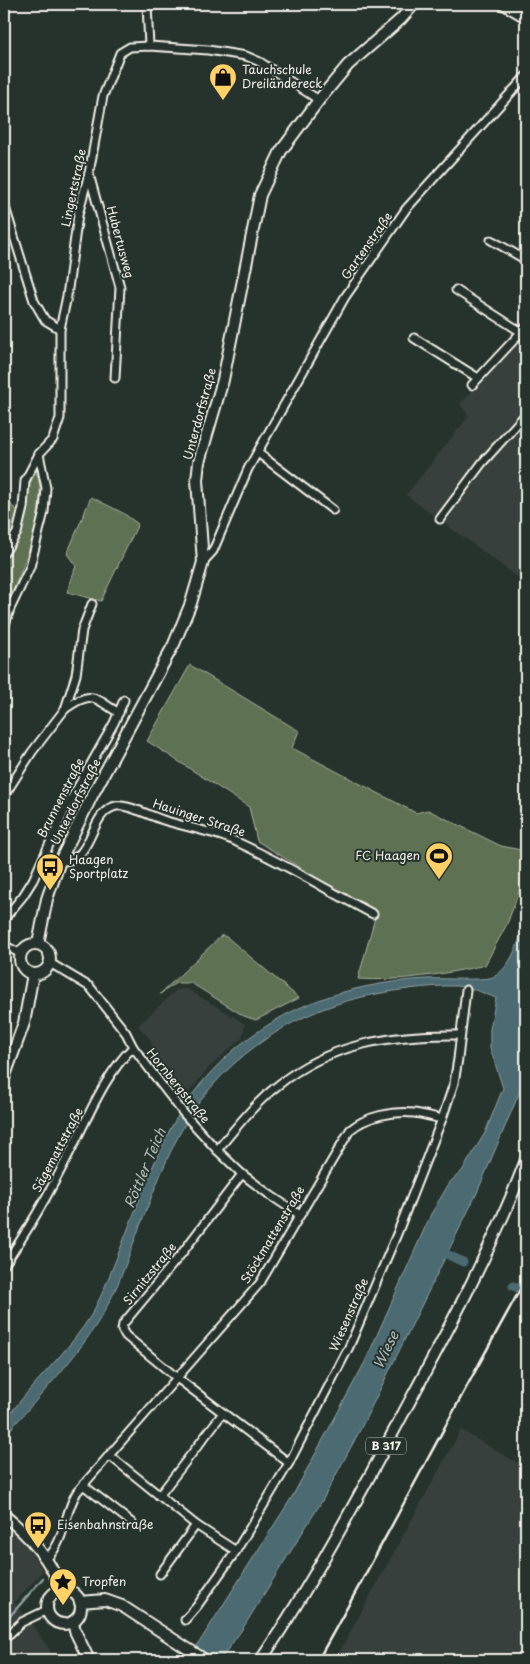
<svg xmlns="http://www.w3.org/2000/svg" width="530" height="1664" font-family="'Playpen Sans',sans-serif">
<style>
.built{fill:#38403e}
.green{fill:#5f7153;stroke:#aab19e}
.water{fill:#4c6a72;stroke:#8fa0a1}
.lines{fill:none;stroke-linecap:round;stroke-linejoin:round}
.stream{stroke:#8fa0a1;stroke-width:2.5}
.canal{stroke:#4c6a72;stroke-width:9}
.street-casing{stroke:#f4f1e8;stroke-width:11}
.secondary-casing{stroke:#f4f1e8;stroke-width:14}
.primary-casing{stroke:#f4f1e8;stroke-width:14}
.street{stroke:#26332d;stroke-width:7}
.secondary{stroke:#26332d;stroke-width:10}
.primary{stroke:#26332d;stroke-width:10}
.rail{stroke:#f4f1e8;stroke-width:2.5}
.labels{text-anchor:middle;stroke-width:4;stroke-linejoin:round;paint-order:stroke}
.shield{fill:#26332d;stroke:#b6b8b0;stroke-width:1}
.shield-label{font-size:11px;font-weight:bold;fill:#f4f1e8}
.poi-label{font-size:12px;fill:#f4f1e8;stroke:#26332d;text-anchor:start}
.street-label{font-size:12px;fill:#f4f1e8;stroke:#26332d}
.water-label{font-size:14px;font-style:italic;fill:#b1bbb9;stroke:#26332d}
</style>
<rect width="100%" height="100%" fill="#26332d"/>
<filter id="ink" filterUnits="userSpaceOnUse"><feTurbulence type="fractalNoise" baseFrequency=".02" numOctaves="2"/><feDisplacementMap in="SourceGraphic" scale="10" xChannelSelector="R" yChannelSelector="G"/><feConvolveMatrix kernelMatrix="1 2 1 2 8 2 1 2 1" color-interpolation-filters="sRGB"/></filter>
<g filter="url(#ink)">
<g class="built">
<path d="M526 335V583L406 495 469 416 460 404Z"/>
<path d="M187 989 245 1024 242 1038 210 1066 189 1092 176 1084 153 1051 151 1040 138 1026 176 990Z"/>
<path d="M461 1430 526 1468V1660H335Z"/>
<path d="M4 1524 18 1535 31 1552 43 1571 14 1603 37 1631 56 1660H4Z"/>
</g>
<g class="green">
<path d="M36 467C37 475 40 483 40 490 40 532 20 574 4 611V495L13 507 24 515 30 484Z"/>
<path d="M91 497 123 513 138 524 101 601 67 592 76 566 67 554Z"/>
<path d="M190 665 299 731 292 748 416 813 428 810 501 846 526 851V873L507 924 485 965C447 974 396 982 358 979L376 914 257 841 249 807 147 741Z"/>
<path d="M222 935 228 938 299 998 256 1020 244 1016 191 983H176L160 994Z"/>
</g>
<path class="water" d="M526 921V1077L476 1195 359 1432 322 1501 241 1631 220 1660H188L292 1497 365 1362 431 1214 450 1182 462 1171 485 1133 503 1088 490 1048V1029L496 998C483 993 470 987 456 986 430 985 388 991 362 997 287 1014 216 1064 180 1133 166 1159 155 1188 144 1216 131 1247 122 1280 105 1310 81 1354 37 1398 4 1437V1423C30 1383 69 1353 93 1312 104 1291 112 1269 121 1247 134 1214 146 1180 161 1148 183 1098 222 1053 268 1025 315 995 371 982 426 979 440 978 484 981 493 977 512 968 519 939 526 921Z"/>
<g class="lines">
<path class="stream" d="M4 1623 43 1578"/>
<g class="canal">
<path d="M436 1249 463 1262"/>
<path d="M513 1286 526 1291"/>
</g>
<g class="street-casing">
<g id="street">
<path d="M147 4 149 46"/>
<path d="M89 174 120 287 115 378"/>
<path d="M4 204 34 301 45 320 60 329"/>
<path d="M491 240 526 260"/>
<path d="M456 290 521 332"/>
<path d="M414 338 478 378"/>
<path d="M472 385 526 327"/>
<path d="M258 453 333 510"/>
<path d="M440 519 482 463 526 414"/>
<path d="M4 553 17 533 23 508 25 481 39 454 53 439 60 418V329L67 296 78 215 89 173 103 96 120 53 130 47 149 46 208 50 246 56 260 62 319 100"/>
<path d="M203 562 213 551 248 469 345 297 406 209 526 76"/>
<path d="M4 628 10 609 30 567 44 512 46 488 39 454"/>
<path d="M65 709C92 690 93 697 119 713"/>
<path d="M4 796 32 752 65 709 76 675 82 630 92 604"/>
<path d="M60 861C94 864 88 812 116 806 127 804 151 816 163 820 188 828 215 831 239 843 285 864 329 891 373 914"/>
<path d="M4 919 23 896 33 880 66 808 114 723 124 700"/>
<path d="M4 945 21 954"/>
<path d="M50 963 90 987 126 1033 133 1047 160 1083 185 1115 217 1150 242 1174 270 1195 300 1215"/>
<path d="M217 1150C236 1128 254 1104 277 1086 329 1043 394 1034 460 1035"/>
<path d="M242 1174 182 1253 123 1324 122 1330 126 1336 177 1378 289 1463"/>
<path d="M4 1265C30 1228 52 1188 72 1148 90 1113 105 1075 133 1047"/>
<path d="M109 1455 196 1525 236 1551"/>
<path d="M83 1485 132 1523"/>
<path d="M159 1496 223 1413"/>
<path d="M47 1558C65 1542 64 1513 77 1492L260 1283 350 1130C366 1116 393 1111 414 1113 423 1114 433 1117 442 1119"/>
<path d="M160 1574 196 1525"/>
<path d="M185 1620 197 1606 236 1551 289 1463 349 1347 397 1234 442 1119 454 1083 458 1059 466 990"/>
<path d="M4 1639 22 1622 47 1610"/>
</g>
</g>
<g class="secondary-casing">
<g id="secondary">
<path d="M504 4 526 17"/>
<path d="M38 944 47 899 60 861 92 796 174 644 191 603 203 562 197 480 199 462 223 380 260 195 281 151 319 100 348 65 401 19 414 4"/>
<circle cx="35" cy="959" r="15"/>
<path d="M4 1078 24 1023 33 974"/>
<path d="M4 1515C29 1536 51 1559 61 1590"/>
<circle cx="64" cy="1607" r="17"/>
<path d="M80 1602 105 1600 122 1606 205 1660"/>
<path d="M73 1622 75 1631 89 1660"/>
</g>
</g>
<g class="primary-casing">
<path id="primary" d="M261 1660C314 1581 359 1496 404 1412 448 1330 493 1247 526 1160"/>
</g>
<use href="#street" class="street"/>
<use href="#secondary" class="secondary"/>
<use href="#primary" class="primary"/>
<path class="rail" d="M318 1660C389 1534 455 1405 526 1279"/>
</g>
</g>
<defs>
<g id="shop-pin" transform="scale(1.4375)"><path d="M0 17L-7.5 6A9.5 9.5 0 1 1 7.5 6Z" fill="#ffd166" stroke="#26332d"/><path d="M-5-2.5h2.3a2.7 3.5 0 0 1 5.4 0H5L5.5 6h-11ZM-1.5-2.5h3a1.5 2.3 0 0 0-3 0Z" fill="#111"/></g>
<g id="stadium-pin" transform="scale(1.4375)"><path d="M0 17L-7.5 6A9.5 9.5 0 1 1 7.5 6Z" fill="#ffd166" stroke="#26332d"/><path d="M0-5a6.5 5 0 1 0 0 10a6.5 5 0 1 0 0-10ZM-3.5-1.8h7v3.6h-7Z" fill="#111"/></g>
<g id="bus-pin" transform="scale(1.4375)"><path d="M0 17L-7.5 6A9.5 9.5 0 1 1 7.5 6Z" fill="#ffd166" stroke="#26332d"/><path d="M-5-6H5V4H4V6H2V4H-2V6H-4V4H-5ZM-3.5-4V0h7V-4ZM-3.5 1.2v1.5H-2V1.2ZM2 1.2v1.5H3.5V1.2Z" fill="#111"/></g>
<g id="sight-pin" transform="scale(1.4375)"><path d="M0 17L-7.5 6A9.5 9.5 0 1 1 7.5 6Z" fill="#ffd166" stroke="#26332d"/><path d="M0-6L1.8-2.2L6-1.7L2.9 1.2L3.7 5.4L0 3.3L-3.7 5.4L-2.9 1.2L-6-1.7L-1.8-2.2Z" fill="#111"/></g>
</defs>
<g fill-rule="evenodd">
<use href="#shop-pin" x="223" y="77"/>
<use href="#stadium-pin" x="439" y="856"/>
<use href="#bus-pin" x="50" y="867"/>
<use href="#bus-pin" x="38" y="1525"/>
<use href="#sight-pin" x="63" y="1582"/>
</g>
<g class="labels">
<rect class="shield" x="366" y="1437.5" width="40" height="17" rx="4"/>
<g class="shield-label">
<text x="386" y="1450">B 317</text>
</g>
<g class="poi-label">
<text x="242" y="74">Tauchschule<tspan x="242" dy="14">Dreiländereck</tspan></text>
<text x="420" y="860" text-anchor="end">FC Haagen</text>
<text x="69" y="864">Haagen<tspan x="69" dy="14">Sportplatz</tspan></text>
<text x="57" y="1529">Eisenbahnstraße</text>
<text x="82" y="1586">Tropfen</text>
</g>
<g class="street-label">
<text transform="translate(74 188) rotate(-78)" y="4">Lingertstraße</text>
<text transform="translate(120 242) rotate(75)" y="4">Hubertusweg</text>
<text transform="translate(367 246) rotate(-55)" y="4">Gartenstraße</text>
<text transform="translate(200 414) rotate(-75)" y="4">Unterdorfstraße</text>
<text transform="translate(61 798) rotate(-63)" y="4">Brunnenstraße</text>
<text transform="translate(76 802) rotate(-63)" y="4">Unterdorfstraße</text>
<text transform="translate(199 818) rotate(18)" y="4">Hauinger Straße</text>
<text transform="translate(178 1086) rotate(51)" y="4">Hornbergstraße</text>
<text transform="translate(58 1150) rotate(-62)" y="4">Sägemattstraße</text>
<text transform="translate(273 1235) rotate(-59)" y="4">Stöckmattenstraße</text>
<text transform="translate(150 1274) rotate(-51)" y="4">Sirnitzstraße</text>
<text transform="translate(349 1315) rotate(-66)" y="4">Wiesenstraße</text>
</g>
<g class="water-label">
<text transform="translate(145 1168) rotate(-67)" y="5">Röttler Teich</text>
<text transform="translate(386 1350) rotate(-64)" y="5">Wiese</text>
</g>
</g>
<rect width="530" height="1664" fill="none" stroke="#26332d" stroke-width="20"/>
<rect x="10" y="10" width="510" height="1644" fill="none" stroke="#f4f1e8" stroke-width="2" filter="url(#ink)"/>
</svg>
